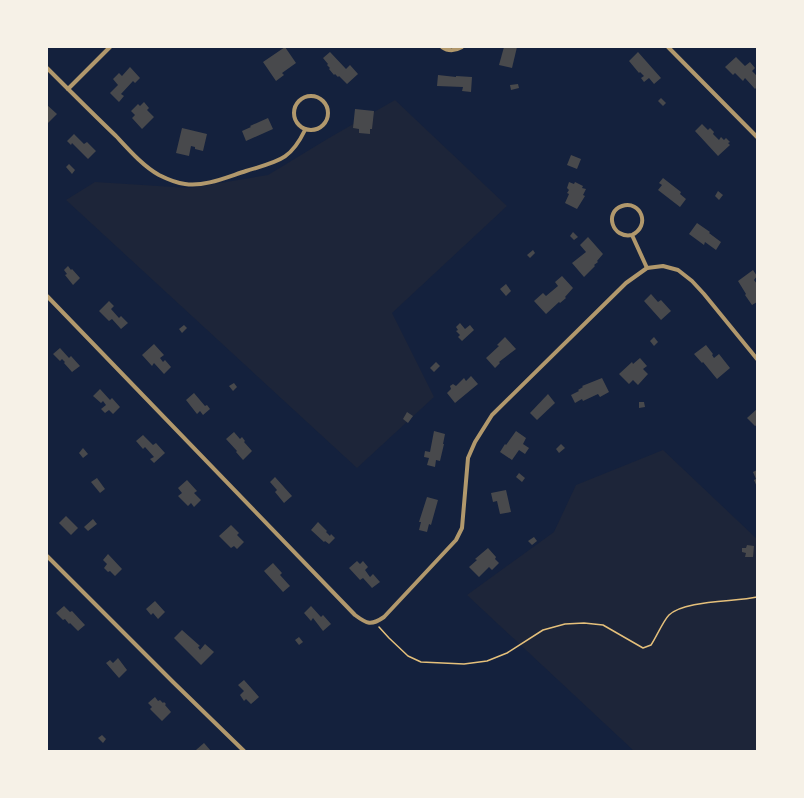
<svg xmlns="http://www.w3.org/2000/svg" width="804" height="798" font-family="Arial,sans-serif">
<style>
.green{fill:#1d2539}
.building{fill:#48494c}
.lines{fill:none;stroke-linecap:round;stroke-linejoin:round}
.path{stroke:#e5c07b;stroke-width:1.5}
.minor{stroke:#b1986c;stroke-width:4}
</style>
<rect width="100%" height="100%" fill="#14213d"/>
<g class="green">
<path d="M395 100 507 206 392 313 434 397 357 468 66 200 95 182 190 188 268 175 329 138Z"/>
<path d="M663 450 757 539V751H634L467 595 554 532 576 485Z"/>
</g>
<g class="building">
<path d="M285 47 296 63 282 73 284 75 276 81 263 62Z"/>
<path d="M504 47H517L512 68 499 65Z"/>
<path d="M330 52 346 69 350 65 358 74 347 84 339 76 338 77 335 74 334 75 329 69 330 68 327 65 328 64 323 58Z"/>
<path d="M638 52 661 78 654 84 649 78 644 82 641 78 644 76 640 72 639 73 629 61Z"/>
<path d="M736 57 745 66 750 62 755 68 752 71 757 76V87L755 89 745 78 743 81 735 73 733 75 725 67Z"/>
<path d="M130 67 140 78 135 83 133 81 121 94 124 96 119 102 110 93 118 85 113 79 119 73 122 76Z"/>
<path d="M438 75 456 77V76L472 77 471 92 462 91 463 87 437 86Z"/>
<path d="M518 84 519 88 511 90 510 85Z"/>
<path d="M661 98 666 103 663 106 658 101Z"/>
<path d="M144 102 149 108 147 110 154 117 142 129 132 118 135 115 131 111 138 104 140 106Z"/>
<path d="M47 105 57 114 47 124Z"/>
<path d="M355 109 374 111 372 129H370V134L359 133V129L353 128Z"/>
<path d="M268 118 273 129 246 141 242 131 251 127 250 126Z"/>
<path d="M702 124 708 130 710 128 714 132 713 134 719 140 721 137 724 140 726 138 730 142 728 143 730 145 718 156 695 131Z"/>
<path d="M182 128 207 134 203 151 195 149V147L191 146 189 156 176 153Z"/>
<path d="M74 134 84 144 87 142 96 151 88 159 72 143 71 145 67 141Z"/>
<path d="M571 155 581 159 577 169 567 165Z"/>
<path d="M69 164 75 170 72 174 66 167Z"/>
<path d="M663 178 681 192 680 194 686 199 680 207 658 190 662 185 659 183Z"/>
<path d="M569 182 574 184 575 182 583 186 582 188 586 189 583 195 585 196 577 209 565 203 569 194 567 193 569 190 567 188Z"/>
<path d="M718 191 723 195 719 200 715 196Z"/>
<path d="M697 223 710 232 709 233 721 242 716 250 705 242 704 245 689 234Z"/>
<path d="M573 232 578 237 574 240 570 236Z"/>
<path d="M588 237 603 254 597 261 598 262 594 265 595 266 584 277 572 263 586 252 580 245Z"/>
<path d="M533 250 535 253 530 258 527 255Z"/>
<path d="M68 266 71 270 72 269 80 278 73 285 65 275 67 274 64 270Z"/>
<path d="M753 270 757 276 754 280 757 284V302L752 305 745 295 746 294 738 281Z"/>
<path d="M562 276 573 288 565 297 566 298 560 303 559 302 546 314 534 301 543 293 546 296 558 286 555 282Z"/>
<path d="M506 284 511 291 506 296 500 289Z"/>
<path d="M651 294 658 302 661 300 671 311 661 320 644 301Z"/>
<path d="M109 301 114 306 111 309 119 318 121 316 128 323 121 329 112 319 109 321 99 311Z"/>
<path d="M460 323 465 329 470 325 474 330 462 341 458 337 460 335 456 331 458 330 456 327Z"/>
<path d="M184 325 187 328 182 333 179 329Z"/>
<path d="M505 337 516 349 499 362 500 363 495 368 486 358 499 346 497 345Z"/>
<path d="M654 337 658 342 654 346 650 341Z"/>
<path d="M154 344 164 355 160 358 163 362 165 360 171 367 164 374 154 363 152 366 142 355Z"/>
<path d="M706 345 713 354 712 355 714 358 719 354 730 368 717 379 703 362 702 363 694 354Z"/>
<path d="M60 348 69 358 71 356 80 366 72 372 64 363 65 362 62 359 60 361 53 354Z"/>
<path d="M640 358 647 366 643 369 648 374 638 385 633 380 629 384 619 374 632 362 633 364Z"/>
<path d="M436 362 440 366 434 372 430 368Z"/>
<path d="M471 376 478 384 455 403 447 393 451 389 450 386 453 384 456 386 464 378 466 381Z"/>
<path d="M602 378 609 392 600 397 598 394 583 401 582 399 575 403 571 395 579 391 578 390 583 387 582 386Z"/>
<path d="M234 383 237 387 233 391 229 386Z"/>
<path d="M100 389 110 400 112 398 120 407 113 414 109 410 105 413 101 409 106 405 103 401 101 403 93 396Z"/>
<path d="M194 393 205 406 207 405 210 409 203 415 200 411 197 414 186 400Z"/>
<path d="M548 394 555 403 537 420 530 413Z"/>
<path d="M639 402H644L645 407 639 408Z"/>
<path d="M757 409V425L755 426 747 418Z"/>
<path d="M407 412 413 416 408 423 403 419Z"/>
<path d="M434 431 445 434 443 444H444L440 461 436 460 435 467 427 465 429 458 424 457 425 451 430 452Z"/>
<path d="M516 431 526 438 523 444 529 448 525 454 519 450 512 460 500 452 505 444 506 445Z"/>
<path d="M234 432 240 439 242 437 245 441 244 442 252 451 243 460 236 452 237 451 226 439Z"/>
<path d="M143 435 153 445 156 443 165 453 154 463 150 459 154 457 145 447 143 449 136 441Z"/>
<path d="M561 444 565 448 559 453 556 449Z"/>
<path d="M83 448 88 454 83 458 79 453Z"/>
<path d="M757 470V487L754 480 756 479 753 472Z"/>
<path d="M519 473 525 478 522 482 516 477Z"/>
<path d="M275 477 292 496 284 503 275 492 277 490 270 482Z"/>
<path d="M97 478 105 489 100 493 91 482Z"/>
<path d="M187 480 197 491 194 493 201 500 194 507 191 503 188 506 178 496 182 493 178 488Z"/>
<path d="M506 490 511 512 500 514 497 501 493 502 491 493Z"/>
<path d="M427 497 438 500 431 525 429 524 427 532 419 530 421 522H419Z"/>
<path d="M66 516 78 528 71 535 59 523Z"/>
<path d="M93 519 97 524 88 531 84 527Z"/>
<path d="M318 522 327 531 326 532 330 536 331 534 335 538 329 544 325 541 324 542 311 530Z"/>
<path d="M231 525 239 533 237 535 244 542 237 549 234 546 231 548 219 536Z"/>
<path d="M534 537 537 541 532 545 528 541Z"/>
<path d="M747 545 754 546 753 557H745L746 553 742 552V548H746Z"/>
<path d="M488 548 496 557 495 559 499 563 492 570 489 567 479 577 469 567 477 560 475 559Z"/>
<path d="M108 554 122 569 115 576 110 571 108 572 104 568 107 564 103 560Z"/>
<path d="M357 561 360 564 363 561 368 567 365 570 370 577 373 574 380 582 372 588 363 578 360 580 349 568Z"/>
<path d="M273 563 282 573 280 575 290 586 283 592 264 571Z"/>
<path d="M155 601 165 612 158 619 153 613 151 615 146 609Z"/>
<path d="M64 606 70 612 72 611 85 625 78 631 70 623 69 624 65 619 63 620 56 613Z"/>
<path d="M311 606 321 617 323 615 331 624 323 631 313 618 311 621 304 613Z"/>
<path d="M182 630 200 646 198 647 200 650 205 644 214 652 201 665 174 638Z"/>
<path d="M299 637 303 642 299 645 295 640Z"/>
<path d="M118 658 127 670 119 678 106 663 110 660 113 663Z"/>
<path d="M244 680 259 697 251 704 246 699 244 701 240 695 244 691 238 685Z"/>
<path d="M155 697 158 701 160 700 163 703 164 702 166 704 165 705 171 712 162 721 150 709 152 707 148 703Z"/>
<path d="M102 735 106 739 103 743 98 738Z"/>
<path d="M204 743 211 751H197L196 750Z"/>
</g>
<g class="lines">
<path class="path" d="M379 627 389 638 408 656 421 662 464 664 487 661 507 653 543 630 565 624 584 623 603 625 643 648 651 645C656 638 663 621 669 615 684 600 735 602 757 597"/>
<g class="minor">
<path d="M442 47C449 52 455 51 462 47"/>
<path d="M668 47 757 137"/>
<path d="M47 68C70 91 93 114 116 136 129 150 143 166 159 175 167 179 176 183 185 184 205 187 227 177 246 171 278 161 290 161 305 130"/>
<path d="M68 89 110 47"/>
<circle cx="311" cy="113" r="17"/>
<path d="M632 235C651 226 641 200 622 206 604 212 612 239 632 235L647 268"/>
<path d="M47 296 355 615C367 624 371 626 384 617L456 540 462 528 468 458 475 442 492 415 626 283 647 268 663 266 678 270 692 281 704 294 757 359"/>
<path d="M47 556 173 682 244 751"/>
</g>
</g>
<rect width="804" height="798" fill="none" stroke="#f6f1e7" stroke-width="96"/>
</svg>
